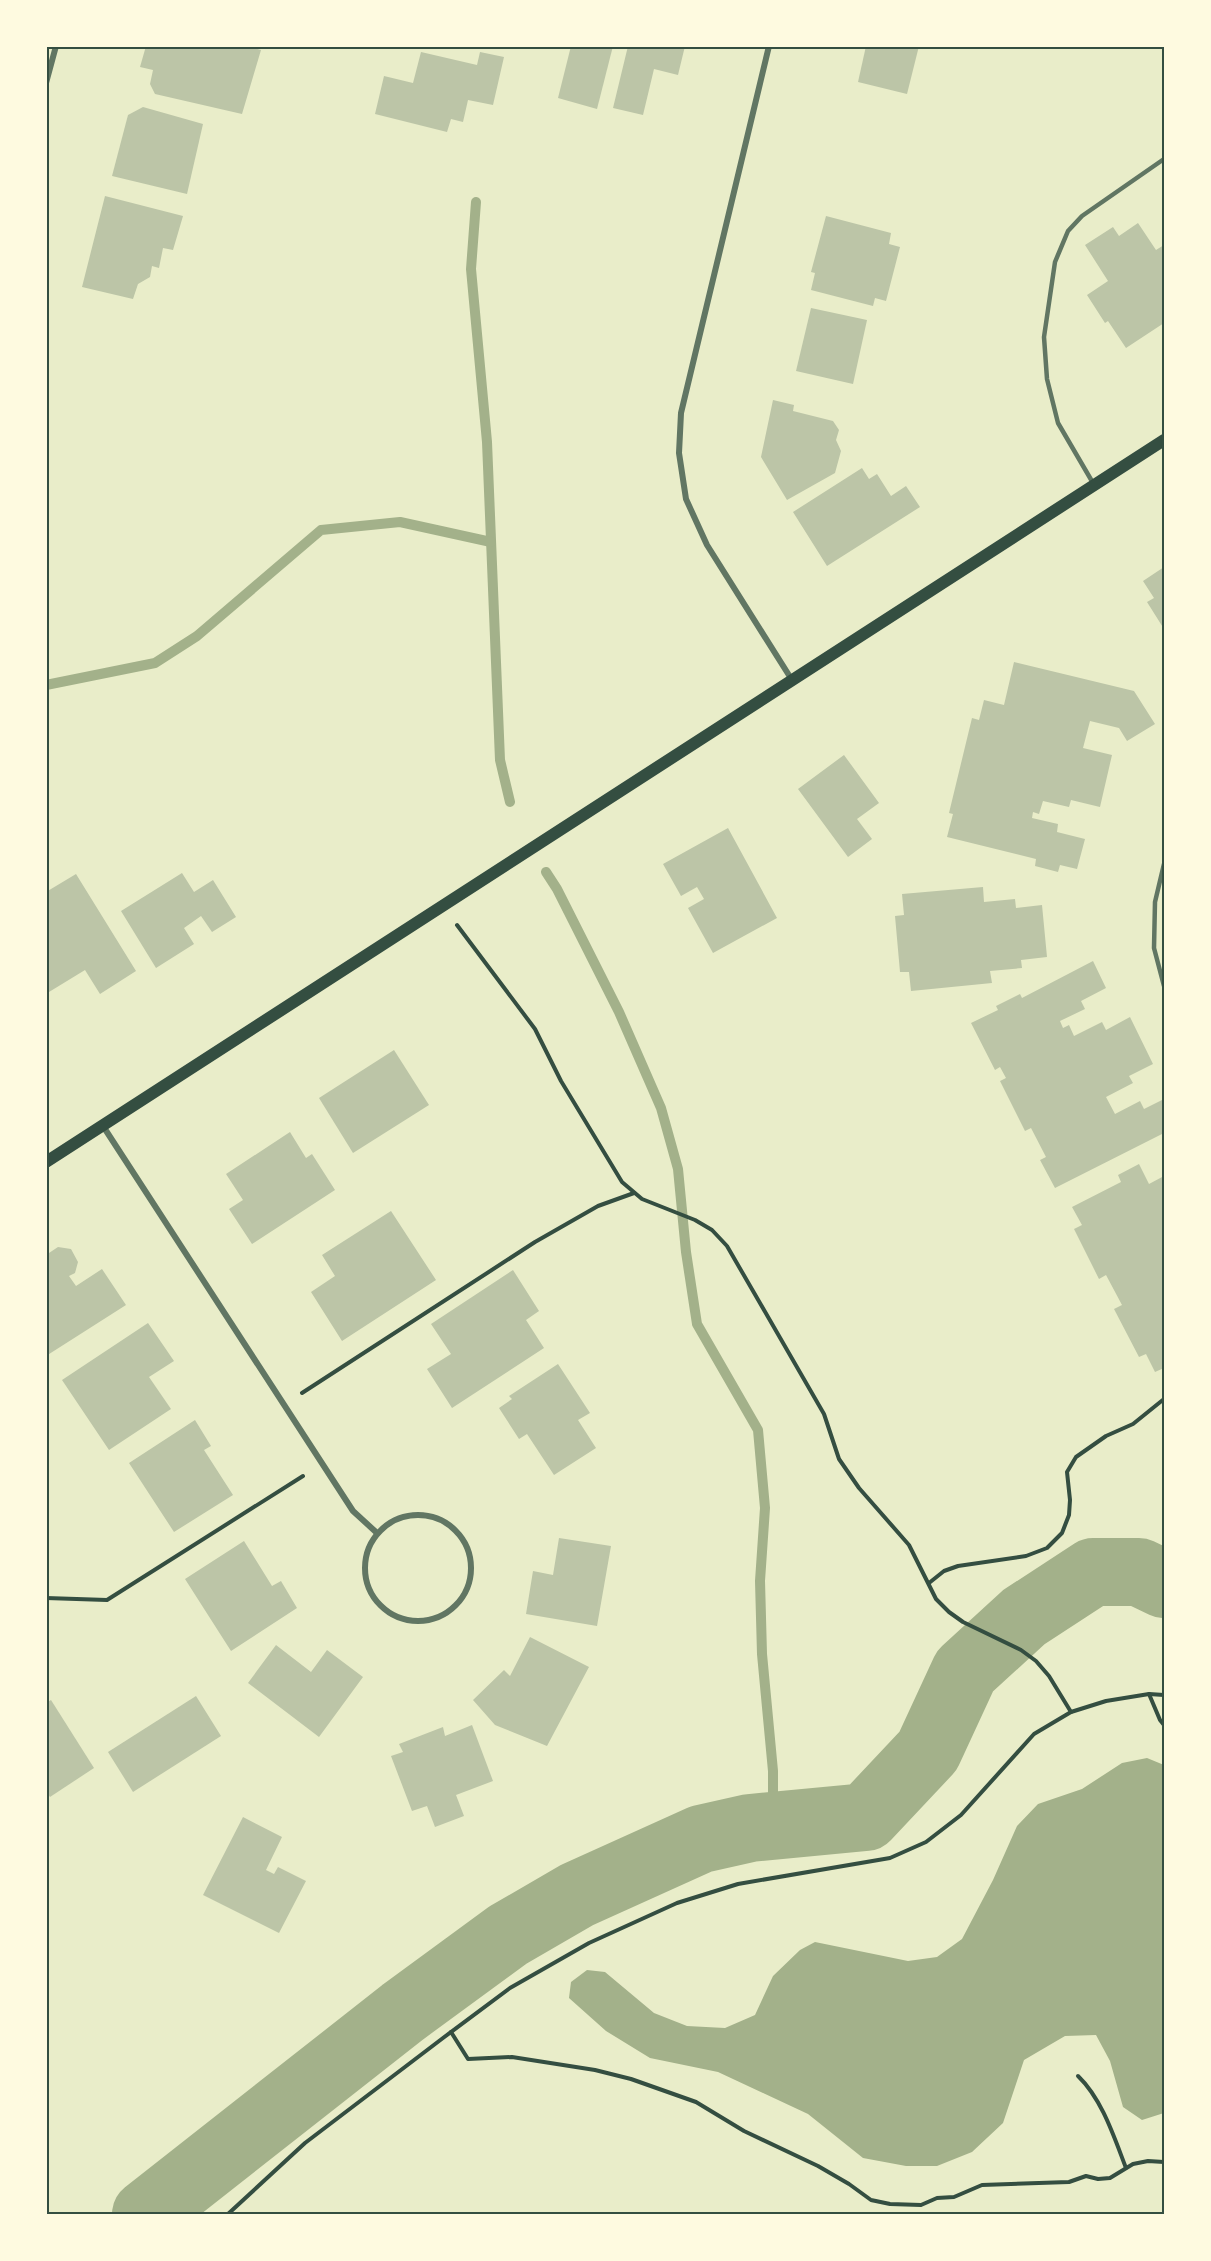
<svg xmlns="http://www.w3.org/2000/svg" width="1211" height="2261" font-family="Roboto,sans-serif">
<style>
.water{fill:#a3b18a}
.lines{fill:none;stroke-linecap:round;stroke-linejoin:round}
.stream{stroke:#a3b18a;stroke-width:10}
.river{stroke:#a3b18a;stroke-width:68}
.building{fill:#bcc5a7}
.path{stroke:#344e41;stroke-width:4}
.service{stroke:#617663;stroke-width:4.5}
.minor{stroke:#617663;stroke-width:6}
.secondary{stroke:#344e41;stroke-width:12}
.neatline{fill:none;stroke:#344e41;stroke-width:2}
</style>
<rect width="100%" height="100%" fill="#e9edc9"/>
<path class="water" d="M1147 1758 1164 1765V2113L1142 2120 1123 2107 1110 2061 1096 2035 1065 2036 1024 2060 1003 2123 972 2152 937 2166H906L863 2158 808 2114 718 2072 650 2058 606 2031 569 1998 571 1982 587 1970 605 1972 654 2013 687 2026 725 2028 755 2015 773 1976 800 1950 815 1942 908 1961 937 1957 962 1939 993 1880 1017 1826 1038 1804 1082 1789 1122 1763Z"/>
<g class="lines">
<g class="stream">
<path d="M476 202 471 269 487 442 500 760 510 802"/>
<path d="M46 685 155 663 197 636 321 530 400 522 491 542"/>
<path d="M546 872 557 889 619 1012 661 1108 678 1169 686 1252 697 1324 758 1430 765 1508 760 1581 762 1654 773 1771V1827"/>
</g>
<path class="river" d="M146 2214 403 2012 508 1935 577 1895 701 1839 750 1828 866 1817 928 1751 965 1671 1024 1617 1093 1572H1139L1164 1584"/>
</g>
<g class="building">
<path d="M146 46H247L261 50 242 114 155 94 150 84 153 70 140 67Z"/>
<path d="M571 46H613L597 109 558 98Z"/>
<path d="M628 46H685L678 75 654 69 643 115 613 108Z"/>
<path d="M866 46H919L907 94 858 82Z"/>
<path d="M421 52 477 65 480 52 504 57 493 105 468 100 463 122 451 119 447 132 375 114 384 76 413 83Z"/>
<path d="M143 107 203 124 187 194 112 176 128 115Z"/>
<path d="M105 196 183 216 173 250 163 248 159 268 152 266 150 277 138 284 133 299 82 287Z"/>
<path d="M826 216 891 233 889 244 900 247 886 301 875 298 873 306 811 290 815 273 811 272Z"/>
<path d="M1138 223 1156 250 1164 245V323L1126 348 1108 321 1105 323 1087 295 1108 281 1085 245 1113 227 1119 236Z"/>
<path d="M811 308 867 320 853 384 796 371Z"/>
<path d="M773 400 794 405 793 411 833 421 839 430 836 440 841 451 835 473 787 500 761 457Z"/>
<path d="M862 468 869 479 877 474 891 496 906 486 920 507 827 566 793 512Z"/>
<path d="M1164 567V629L1147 602 1154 598 1143 581Z"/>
<path d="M1014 662 1134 691 1155 724 1127 741 1119 728 1090 721 1083 748 1112 755 1100 807 1071 800 1069 807 1043 801 1039 814 1033 812 1032 818 1058 824 1057 832 1085 839 1077 869 1060 865 1058 872 1035 866 1036 859 947 837 953 814 949 813 972 718 979 720 984 700 1004 705Z"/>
<path d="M844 755 879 803 857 819 872 839 848 857 798 789Z"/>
<path d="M728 828 777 918 713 953 688 908 704 899 697 887 681 896 663 864Z"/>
<path d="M182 873 194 892 213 880 236 917 212 932 201 916 184 928 194 944 156 968 121 911Z"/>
<path d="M76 874 136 971 100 994 85 970 49 992 46 988V892Z"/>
<path d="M983 887 984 902 1015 899 1016 908 1042 905 1047 957 1021 960 1022 968 990 971 992 983 911 991 909 972H900L895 916 904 915 902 894Z"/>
<path d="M1093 961 1106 988 1081 1001 1085 1009 1060 1021 1063 1028 1069 1025 1074 1036 1102 1022 1106 1030 1130 1017 1153 1064 1129 1076 1133 1083 1106 1097 1115 1114 1140 1101 1144 1109 1164 1099V1133L1055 1188 1040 1160 1046 1157 1031 1128 1025 1131 1000 1081 1006 1078 1000 1067 995 1070 971 1023 998 1010 996 1006 1020 994 1022 998Z"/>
<path d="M394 1050 429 1105 353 1153 319 1098Z"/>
<path d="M290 1132 306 1158 312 1154 335 1190 252 1244 229 1209 243 1200 226 1174Z"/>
<path d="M1139 1164 1149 1184 1164 1176V1368L1155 1372 1146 1354 1139 1357 1114 1309 1122 1305 1106 1275 1099 1279 1074 1229 1082 1225 1072 1207 1121 1182 1118 1175Z"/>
<path d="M391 1211 436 1280 342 1341 311 1292 335 1276 322 1255Z"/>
<path d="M58 1247 71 1249 78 1262 75 1273 69 1276 76 1286 102 1269 126 1305 46 1356V1255Z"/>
<path d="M513 1270 539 1311 526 1320 544 1348 452 1408 427 1369 451 1354 431 1324Z"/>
<path d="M148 1323 174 1361 149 1377 171 1409 109 1450 62 1380Z"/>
<path d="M558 1364 590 1413 578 1420 596 1448 554 1475 527 1434 519 1439 499 1408 512 1399 509 1396Z"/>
<path d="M195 1420 211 1446 204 1450 233 1495 174 1532 129 1463Z"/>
<path d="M559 1538 611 1546 597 1626 526 1614 533 1571 553 1575Z"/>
<path d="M244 1541 272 1586 281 1581 297 1608 231 1651 185 1579Z"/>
<path d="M530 1637 589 1667 547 1746 495 1725 473 1700 504 1670 510 1676Z"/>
<path d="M276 1645 311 1672 327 1650 363 1677 319 1737 248 1683Z"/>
<path d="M196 1696 221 1736 133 1792 108 1752Z"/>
<path d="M51 1700 94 1768 50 1797 46 1791V1703Z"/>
<path d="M472 1725 493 1781 456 1795 464 1816 435 1827 427 1806 412 1811 391 1756 403 1752 399 1744 443 1727 445 1736Z"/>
<path d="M243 1817 282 1837 266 1870 274 1874 278 1867 306 1881 279 1933 203 1895Z"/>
</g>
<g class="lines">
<g class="path">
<path d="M457 925 535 1029 561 1081 622 1182 642 1199 695 1220 712 1230 727 1246 824 1414 839 1459 859 1488 909 1545 936 1599 949 1612 963 1622 1021 1650 1036 1661 1049 1676 1071 1712"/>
<path d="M302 1393 535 1242 598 1206 634 1193"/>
<path d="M929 1583 944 1571 958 1566 1026 1556 1047 1548 1062 1533 1069 1515 1070 1500 1067 1472 1076 1457 1106 1436 1133 1424 1164 1399"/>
<path d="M46 1598 107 1600 303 1476"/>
<path d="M1149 1694 1160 1720 1164 1725"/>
<path d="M451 2032 468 2059 512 2057 595 2070 631 2079 696 2102 744 2131 818 2166 849 2184 871 2200 890 2204 921 2205 937 2198 954 2197 982 2185 1069 2182 1086 2176 1098 2179 1110 2178 1133 2164 1148 2161 1164 2162"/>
<path d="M1078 2076C1102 2099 1114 2137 1126 2168"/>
<path d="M228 2214 305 2143 443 2038 510 1988 589 1943 677 1903 738 1884 890 1858 926 1842 961 1815 1034 1734 1071 1712 1106 1701 1149 1694 1164 1695"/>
</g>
<g class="service">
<path d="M1093 483 1058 423 1047 379 1044 337 1055 262 1068 231 1082 216 1164 159"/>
<path d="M1164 864 1155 902 1154 948 1164 986"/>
</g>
<g class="minor">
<path d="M769 46 681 413 679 453 686 499 707 545 792 680"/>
<path d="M46 83 56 46"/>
<path d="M103 1126 353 1511 377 1533"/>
<circle cx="418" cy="1568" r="53"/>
</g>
<path class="secondary" d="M46 1162 1164 440"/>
</g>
<rect width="1211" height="2261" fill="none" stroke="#fefae0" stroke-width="96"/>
<rect x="48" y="48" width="1115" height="2165" class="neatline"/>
</svg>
